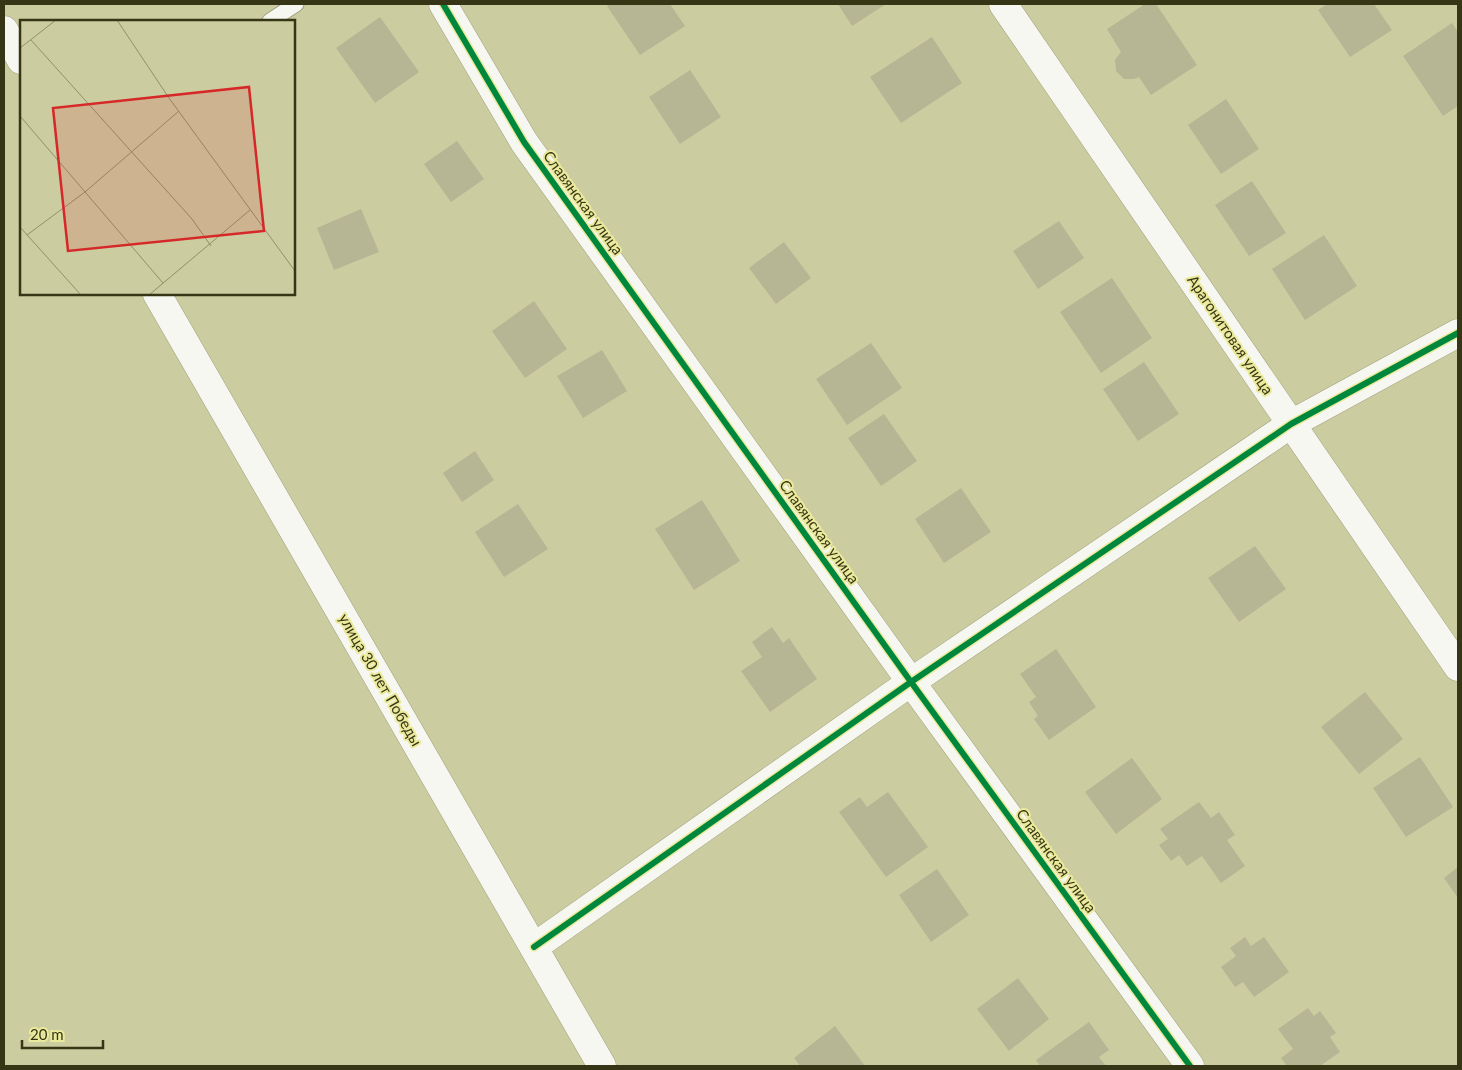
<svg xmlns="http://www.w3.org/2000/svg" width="1462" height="1070" font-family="Lato,sans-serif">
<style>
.building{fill:#b7b694}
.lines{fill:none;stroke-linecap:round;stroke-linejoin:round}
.service-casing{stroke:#a1a07e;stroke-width:17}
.minor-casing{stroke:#a1a07e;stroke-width:29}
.service{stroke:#f7f7f1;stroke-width:15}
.minor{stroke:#f7f7f1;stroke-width:28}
.cycleway-casing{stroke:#ebea9c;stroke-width:9}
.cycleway{stroke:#00873e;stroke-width:6}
.labels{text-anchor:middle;stroke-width:4;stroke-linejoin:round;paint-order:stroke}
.street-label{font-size:15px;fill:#363515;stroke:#ebea9c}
.inset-road{fill:none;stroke:#909069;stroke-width:1}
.view{fill:#d62828;fill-opacity:0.15;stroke:#d62828;stroke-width:2.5}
.inset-edge{fill:none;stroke:#363515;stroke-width:2.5}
</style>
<rect width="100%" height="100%" fill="#cccca1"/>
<g class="building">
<path d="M610 4H670L685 26 640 55 607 6Z"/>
<path d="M838 4H886L852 26Z"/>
<path d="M1145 4H1156L1197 65 1151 95 1139 77 1134 79H1124L1116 71 1115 60 1121 52 1107 29Z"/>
<path d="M1327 4H1374L1392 30 1350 57 1318 10Z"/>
<path d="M380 17 419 72 375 103 336 48Z"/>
<path d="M1452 23 1458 32V106L1443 116 1403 56Z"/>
<path d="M932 37 962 83 901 123 870 77Z"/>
<path d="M690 70 721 117 680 144 649 97Z"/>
<path d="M1226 99 1259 149 1221 174 1188 125Z"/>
<path d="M457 141 484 179 451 202 424 164Z"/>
<path d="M1252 181 1286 233 1249 256 1215 205Z"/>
<path d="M361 209 379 252 334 270 317 228Z"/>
<path d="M1059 221 1084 258 1038 289 1013 251Z"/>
<path d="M1324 235 1357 286 1305 320 1272 269Z"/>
<path d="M784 242 811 278 776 304 749 268Z"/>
<path d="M1112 278 1152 338 1101 373 1060 312Z"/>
<path d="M534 301 567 349 525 378 492 331Z"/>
<path d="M871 343 902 388 847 425 816 379Z"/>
<path d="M602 350 627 391 583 418 557 376Z"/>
<path d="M1144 362 1179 414 1138 441 1103 389Z"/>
<path d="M884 414 917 461 881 486 848 438Z"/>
<path d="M475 451 494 480 462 502 443 473Z"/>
<path d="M961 488 991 532 944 563 915 519Z"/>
<path d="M702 500 740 561 694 590 655 529Z"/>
<path d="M518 504 548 549 504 577 475 532Z"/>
<path d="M1255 546 1286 589 1239 622 1208 578Z"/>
<path d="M772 627 783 643 789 638 817 679 770 712 741 671 762 657 752 642Z"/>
<path d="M1056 649 1096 707 1049 740 1034 719 1038 716 1029 702 1036 697 1020 674Z"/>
<path d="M1365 692 1403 739 1359 774 1321 727Z"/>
<path d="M1420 757 1453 807 1406 837 1373 788Z"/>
<path d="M1132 758 1162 799 1116 834 1085 792Z"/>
<path d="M888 792 928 847 886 877 839 812 860 797 867 807Z"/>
<path d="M1199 802 1211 818 1219 812 1235 835 1227 840 1245 866 1221 883 1202 856 1187 866 1179 855 1171 861 1159 845 1168 839 1160 829Z"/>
<path d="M1458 867V898L1444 878Z"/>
<path d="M937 869 969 915 931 942 899 895Z"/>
<path d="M1245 937 1251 946 1264 937 1289 972 1254 997 1243 982 1235 987 1221 967 1236 956 1230 948Z"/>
<path d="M1018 978 1049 1019 1009 1051 977 1009Z"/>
<path d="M1308 1008 1314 1016 1320 1011 1336 1033 1330 1037 1340 1052 1320 1066H1287L1281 1058 1293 1049 1278 1029Z"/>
<path d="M1089 1022 1109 1050 1099 1057 1106 1066H1040L1036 1060Z"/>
<path d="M835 1026 865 1066H800L794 1058Z"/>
</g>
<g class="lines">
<g class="service-casing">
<path id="service" d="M270 21 296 4"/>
</g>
<g class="minor-casing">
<g id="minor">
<path d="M443 4 524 142 911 682 1190 1066"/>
<path d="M1003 4 1458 667"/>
<path d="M4 30 21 60"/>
<path d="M157 294 602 1066"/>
<path d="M534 947 911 682 1291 424 1458 333"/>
</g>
</g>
<use href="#service" class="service"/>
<use href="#minor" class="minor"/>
<g class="cycleway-casing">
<g id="cycleway">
<path d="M443 4 524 142 911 682 1190 1066"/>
<path d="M534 947 911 682 1291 424 1458 333"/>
</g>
</g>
<use href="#cycleway" class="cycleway"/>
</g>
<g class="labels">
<g class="street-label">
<text transform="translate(583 203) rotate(54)" y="5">Славянская улица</text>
<text transform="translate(1230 335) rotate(56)" y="5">Арагонитовая улица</text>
<text transform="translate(819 532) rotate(54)" y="5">Славянская улица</text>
<text transform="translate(380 680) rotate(60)" y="5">улица 30 лет Победы</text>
<text transform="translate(1056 861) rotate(54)" y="5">Славянская улица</text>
</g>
</g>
<g transform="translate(20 20)">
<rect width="275" height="275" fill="#cccca1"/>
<path class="inset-road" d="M97 0 149 78 275 251M11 20 172 199 191 226M0 28 36 0M0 96 143 263M0 207 61 275M7 215 65 172 159 91M129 275 230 190"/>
<path class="view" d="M229 67 244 211 48 231 33 88Z"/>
<rect width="275" height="275" class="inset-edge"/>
</g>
<rect width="1462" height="1070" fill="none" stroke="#363515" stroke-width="10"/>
<path d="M22 1040v8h81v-8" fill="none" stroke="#363515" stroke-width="2.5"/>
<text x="30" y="1040" font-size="15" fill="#363515" stroke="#ebea9c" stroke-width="4" paint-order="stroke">20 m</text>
</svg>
